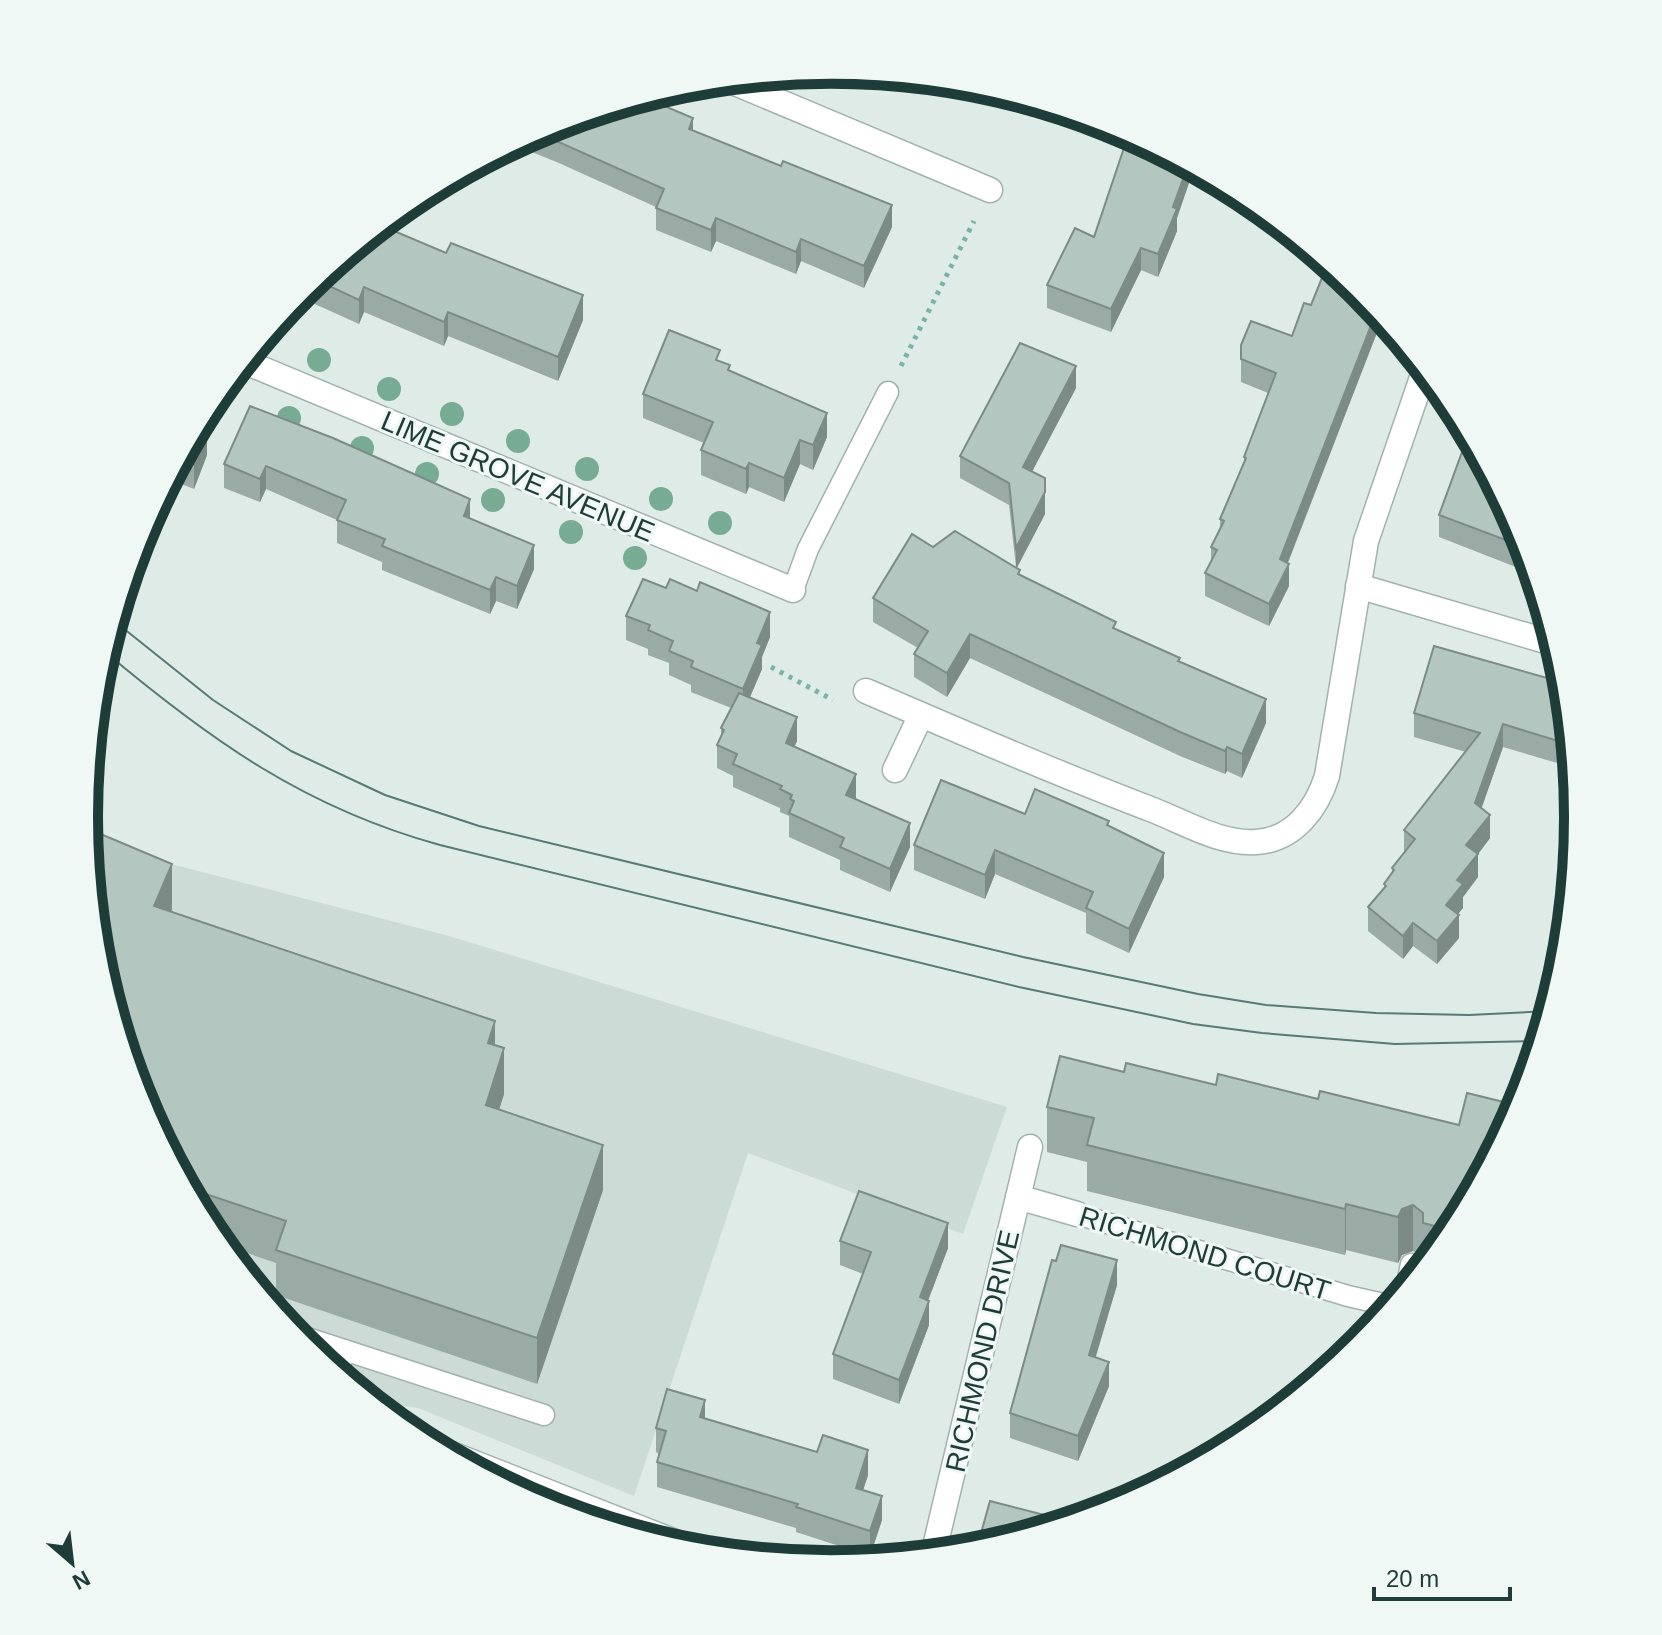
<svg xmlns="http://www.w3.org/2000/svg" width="1662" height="1635" font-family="Helvetica,sans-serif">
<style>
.built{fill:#ccdbd6}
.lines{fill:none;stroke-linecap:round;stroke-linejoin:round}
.service-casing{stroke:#a1b3af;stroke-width:23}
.minor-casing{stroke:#a1b3af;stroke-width:27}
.path{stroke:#7bb2a7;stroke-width:5;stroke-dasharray:4 6;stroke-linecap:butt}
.service{stroke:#fff;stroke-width:20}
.minor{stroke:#fff;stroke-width:24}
.tram{stroke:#587974;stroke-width:2}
.tree{fill:#78ab93}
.wall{fill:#9aaaa5}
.shaded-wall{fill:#7d8b86}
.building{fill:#b3c6c0;stroke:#7d8b86;stroke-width:2}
.labels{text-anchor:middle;stroke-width:6;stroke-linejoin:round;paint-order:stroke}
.street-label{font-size:28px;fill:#1e3c38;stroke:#eff8f4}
.rim{fill:none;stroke:#1e3c38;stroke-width:10}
</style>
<rect width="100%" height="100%" fill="#deebe7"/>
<path class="built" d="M86 842 449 936 1007 1107 963 1234 748 1153 634 1496 418 1408 370 1401 302 1346 209 1232 140 1103 98 963Z"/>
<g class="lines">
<g class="service-casing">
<g id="service">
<path d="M793 590 808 549 888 392"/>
<path d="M1077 1214 1348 1296 1392 1306"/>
<path d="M1406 1289 1411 1264"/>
<path d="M292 1333 544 1415"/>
<path d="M338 1375 344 1350"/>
</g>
</g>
<g class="minor-casing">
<g id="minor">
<path d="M728 80 990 190"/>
<path d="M243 361 793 590"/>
<path d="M1358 586 1556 644"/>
<path d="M866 691C961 732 1056 773 1153 810 1186 823 1220 844 1256 842 1294 840 1317 808 1327 776L1366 541 1425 369"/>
<path d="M895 770 921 715"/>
<path d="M1018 1197 1077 1214"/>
<path d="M426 1444 701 1552"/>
<path d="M933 1555 1030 1147"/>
</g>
</g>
<g class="path">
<path d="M901 366 974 221"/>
<path d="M771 667 833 700"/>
</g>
<use href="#service" class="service"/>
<use href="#minor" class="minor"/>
<g class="tram">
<path d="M113 620 213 700 291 751 385 795 479 826 1023 957 1198 994 1266 1005 1376 1013 1469 1015 1550 1011"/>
<path d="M104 651C210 740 305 808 440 845L1019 987 1193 1024 1262 1033 1395 1044 1541 1041"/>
</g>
</g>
<g class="tree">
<circle cx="319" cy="360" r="12"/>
<circle cx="389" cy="389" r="12"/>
<circle cx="452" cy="414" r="12"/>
<circle cx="289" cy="418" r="12"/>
<circle cx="518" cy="441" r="12"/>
<circle cx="362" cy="448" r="12"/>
<circle cx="587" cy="469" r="12"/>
<circle cx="427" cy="474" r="12"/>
<circle cx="661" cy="499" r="12"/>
<circle cx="493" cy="500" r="12"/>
<circle cx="720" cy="523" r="12"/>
<circle cx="571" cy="532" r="12"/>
<circle cx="635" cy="558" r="12"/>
</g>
<g class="wall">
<path d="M988 88 1052 107 1050 113 1017 100 1009 104 996 99Z"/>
<path d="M545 127 693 131 892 227 864 288 801 261 796 274 716 241 711 252 656 230V207L559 163 512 144Z"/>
<path d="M1129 133 1194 168 1177 218V231L1158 277 1141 270 1111 332 1047 308V285L1094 237Z"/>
<path d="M380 225 583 320 558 381 448 336 444 346 364 312 359 324 308 301V285Z"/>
<path d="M1360 289 1383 317 1288 563 1289 586 1269 626 1205 596V573L1211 561V547L1220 529V519L1244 463V457L1268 393 1241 382V345L1292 336 1311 305Z"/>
<path d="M720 361 730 371 827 437 813 470 800 464 784 502 749 487 746 494 701 475V450L704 443 643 418V394Z"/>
<path d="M1076 388 1032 471 1045 514 1017 568 1020 575 1116 629 1180 662 1266 723 1242 778 1227 771 1225 774 1180 756 970 658 947 697 914 677V654L918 648 873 622V598L933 547 1016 567 1009 505 960 478V456Z"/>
<path d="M250 406 470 518 534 569 517 609 496 601 490 614 382 570V562L337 543V520L266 489 260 502 224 488V464Z"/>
<path d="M197 426 207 455 194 489 169 479Z"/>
<path d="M1439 515 1522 532 1534 574 1439 537Z"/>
<path d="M626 616 770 637 762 657V669L750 697 797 741 794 747 856 798 855 799 910 847 890 892 840 870V860L789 837V816L780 812V808L733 787V776L717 768V745L721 736V728L731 708 691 692V685L669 675V663L648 655V649L626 640Z"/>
<path d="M1565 683 1574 768 1503 747 1481 808 1490 838 1478 854V877L1463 897V908L1458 914 1459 938 1437 964 1413 946 1403 959 1368 931V907L1384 889V884L1392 873V868L1404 852V830L1466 752 1414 737V713Z"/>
<path d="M1025 814 1109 826 1164 877 1129 953 1086 933V913L995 874 985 899 914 870V845Z"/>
<path d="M172 910 171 911 495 1045 504 1094 499 1110 603 1190 537 1384 276 1295V1263L218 1243 209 1232 140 1103 98 963Z"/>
<path d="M1124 1072 1318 1099 1459 1125 1520 1106 1452 1233 1423 1268V1259L1413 1251 1402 1255 1398 1263 1346 1250 1345 1255 1087 1191V1162L1047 1152V1107Z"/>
<path d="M840 1241 948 1248 928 1300 929 1325 899 1404 833 1379V1354L863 1274 840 1265Z"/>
<path d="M1117 1285 1095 1357 1109 1386 1078 1461 1010 1438V1413Z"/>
<path d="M705 1419 868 1475 863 1490 882 1520 870 1556 796 1532V1528L657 1487V1462L659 1454 656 1452V1428Z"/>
</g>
<g class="shaded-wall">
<path d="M1009 94 1017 96V100L1009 104Z"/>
<path d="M693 118V140L689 129Z"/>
<path d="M1188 165 1194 168 1177 218V231L1158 277V254Z"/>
<path d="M892 205V227L864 288V266Z"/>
<path d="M716 218V241L711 252V230Z"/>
<path d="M801 239V261L796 274V252Z"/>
<path d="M1141 248V270L1111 332V309Z"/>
<path d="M364 287V312L359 324V300Z"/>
<path d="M583 295V320L558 381V357Z"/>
<path d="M1377 310 1383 317 1282 577 1289 564V586L1269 626V604L1280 559Z"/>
<path d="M448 312V336L444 346V322Z"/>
<path d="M1076 366V388L1023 489V467Z"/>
<path d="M827 413V437L813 470V445Z"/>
<path d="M207 430V455L194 489V464Z"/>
<path d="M800 440V464L784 502V478Z"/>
<path d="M749 463V487L746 494V469Z"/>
<path d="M266 466V489L260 502V479Z"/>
<path d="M1045 492V514L1016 569V548Z"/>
<path d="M470 499V523L464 516Z"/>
<path d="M534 545V569L517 609V586Z"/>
<path d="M496 577V601L490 614V590Z"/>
<path d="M770 612V637L762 657V669L743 713V689L757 643Z"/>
<path d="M970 634V658L947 697V673Z"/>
<path d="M1266 699V723L1242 778V754Z"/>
<path d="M797 717V741L786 766V743Z"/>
<path d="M1503 724V747L1475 827V803Z"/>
<path d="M1227 747V771L1225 774V751Z"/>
<path d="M856 774V798L846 819V795Z"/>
<path d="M1490 815V838L1478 854V877L1463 897V908L1446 928V905L1457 880 1466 845Z"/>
<path d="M910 823V847L890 892V869Z"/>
<path d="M995 850V874L985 899V875Z"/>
<path d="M1164 853V877L1129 953V929Z"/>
<path d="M172 864V910L154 951V906Z"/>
<path d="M1459 915V938L1437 964V941Z"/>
<path d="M1413 923V946L1403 959V936Z"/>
<path d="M495 1021V1066L488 1043Z"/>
<path d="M504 1048V1094L486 1150V1105Z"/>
<path d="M603 1145V1190L537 1384V1338Z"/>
<path d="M1346 1204V1250L1345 1255V1209Z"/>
<path d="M1413 1205V1251L1402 1255 1398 1263V1217L1402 1209Z"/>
<path d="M948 1223V1248L920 1322V1297Z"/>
<path d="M1117 1260V1285L1089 1380V1355Z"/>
<path d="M929 1301V1325L899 1404V1380Z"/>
<path d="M1109 1362V1386L1078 1461V1436Z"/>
<path d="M705 1400V1425L700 1417Z"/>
<path d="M868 1450V1475L856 1512V1488Z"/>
<path d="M882 1496V1520L870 1556V1531Z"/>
</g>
<g class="building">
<path d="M643 97 693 118 689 129 781 166 783 161 892 205 864 266 801 239 796 252 716 218 711 230 656 208 664 189 536 132 545 127Z"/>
<path d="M1129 133 1188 165 1173 207 1177 209 1158 254 1141 248 1111 309 1047 285 1075 228 1094 237Z"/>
<path d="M380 225 446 253 451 243 583 295 558 357 448 312 444 322 364 287 359 300 314 279Z"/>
<path d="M1328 263 1360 289 1377 310 1280 559 1289 564 1269 604 1205 573 1217 550 1211 547 1224 521 1220 519 1246 458 1244 457 1276 373 1241 359V345L1251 321 1292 336 1304 303 1311 305Z"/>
<path d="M669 330 720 350 716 360 730 365 728 370 827 413 813 445 800 440 784 478 749 463 746 469 701 450 713 422 643 394Z"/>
<path d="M1020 343 1076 366 1023 467 1045 478V492L1016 548 1009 483 960 456Z"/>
<path d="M250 406 333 438 470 499 464 516 534 545 517 586 496 577 490 590 382 546 385 539 337 520 346 500 266 466 260 479 224 464Z"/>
<path d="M197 426 207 430 194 464 179 459Z"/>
<path d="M1469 433 1522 532 1527 548 1439 515Z"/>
<path d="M955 531 1020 570 1018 574 1116 622 1113 628 1180 658 1178 661 1266 699 1242 754 1227 747 1225 751 1180 732 970 634 947 673 914 654 928 631 873 598 912 534 933 547Z"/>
<path d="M643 579 666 588 670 579 697 591 700 582 770 612 757 643 762 645 743 689 691 667 693 661 669 651 673 641 648 630 650 625 626 616Z"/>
<path d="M1434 646 1565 683 1571 745 1503 724 1475 803 1490 815 1466 845 1478 854 1457 880 1463 884 1446 905 1459 915 1437 941 1413 923 1403 936 1368 907 1386 886 1384 884 1394 870 1392 868 1415 839 1404 830 1480 733 1414 713Z"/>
<path d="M739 693 797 717 786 743 856 774 846 795 910 823 890 869 840 847 844 838 789 813 794 801 790 799 792 795 780 789 782 786 733 764 737 754 717 745 724 730 721 728Z"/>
<path d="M941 780 1025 814 1035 789 1109 821 1107 825 1164 853 1129 929 1086 908 1093 892 995 850 985 875 914 845Z"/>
<path d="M84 827 172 864 154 906 495 1021 488 1043 504 1048 486 1105 603 1145 537 1338 276 1250 286 1221 185 1187 140 1103 98 963Z"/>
<path d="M1060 1056 1124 1072 1126 1063 1216 1085 1218 1074 1318 1099 1320 1091 1459 1125 1467 1093 1520 1106 1454 1231 1423 1223V1213L1413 1205 1402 1209 1398 1217 1346 1204 1345 1209 1087 1145 1094 1118 1047 1107Z"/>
<path d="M859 1191 948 1223 920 1297 929 1301 899 1380 833 1354 871 1252 840 1241Z"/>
<path d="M1061 1245 1117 1260 1089 1355 1109 1362 1078 1436 1010 1413 1052 1260 1056 1261Z"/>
<path d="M667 1389 705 1400 700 1417 817 1452 823 1435 868 1450 856 1488 882 1496 870 1531 796 1507 798 1504 657 1462 666 1431 656 1428Z"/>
<path d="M990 1501 1064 1520 1063 1525 976 1551Z"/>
</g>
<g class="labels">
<g class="street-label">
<text transform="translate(518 476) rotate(23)" y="10">LIME GROVE AVENUE</text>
<text transform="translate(1205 1253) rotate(17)" y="10">RICHMOND COURT</text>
<text transform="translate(982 1351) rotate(-77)" y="10">RICHMOND DRIVE</text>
</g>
</g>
<path d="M0 0H1662V1635H0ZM98 817a733 733 0 1 1 1466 0a733 733 0 1 1-1466 0Z" fill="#eff8f4" fill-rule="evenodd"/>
<path class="rim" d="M98 817a733 733 0 1 1 1466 0a733 733 0 1 1-1466 0Z"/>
<g transform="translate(72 1563) rotate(152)" stroke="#eff8f4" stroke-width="6" paint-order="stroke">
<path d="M0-6L14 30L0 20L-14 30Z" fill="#1e3c38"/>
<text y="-12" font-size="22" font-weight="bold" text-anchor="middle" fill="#1e3c38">N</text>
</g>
<path d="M1374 1587v12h136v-12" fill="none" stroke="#1e3c38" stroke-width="4"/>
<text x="1386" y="1587" font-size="24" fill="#1e3c38" stroke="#eff8f4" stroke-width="6" paint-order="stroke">20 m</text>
</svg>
